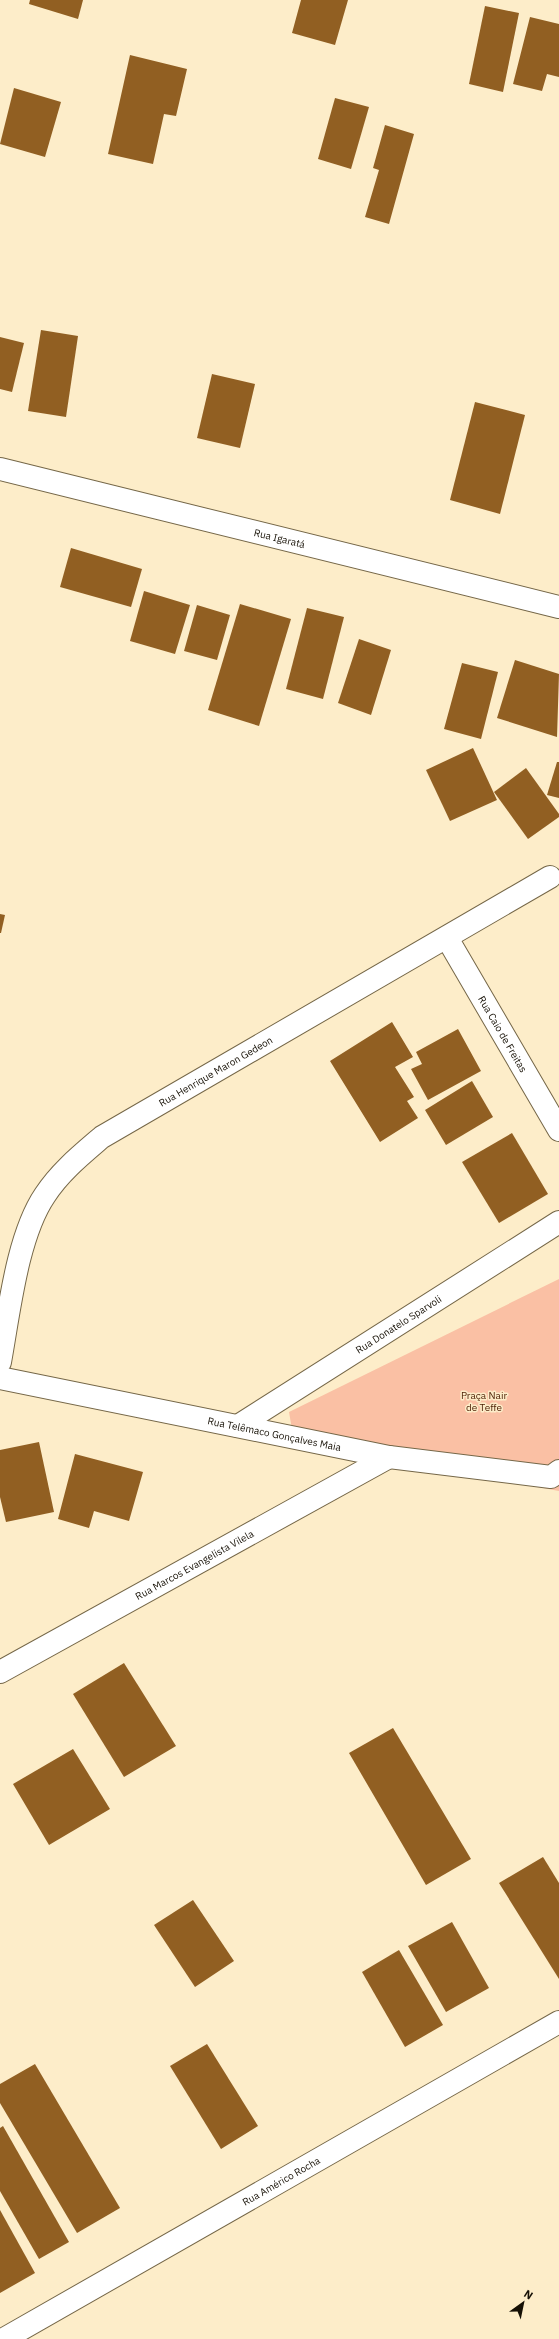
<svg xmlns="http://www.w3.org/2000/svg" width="559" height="2339" font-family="'IBM Plex Sans',sans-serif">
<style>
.green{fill:#fac0a4}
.building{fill:#915f22}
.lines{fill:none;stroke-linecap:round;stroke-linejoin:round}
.street-casing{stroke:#756748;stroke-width:24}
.secondary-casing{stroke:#756748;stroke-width:24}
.street{stroke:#fff;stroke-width:22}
.secondary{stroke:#fff;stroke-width:22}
.labels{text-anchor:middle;stroke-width:3;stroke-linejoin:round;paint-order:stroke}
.street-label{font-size:10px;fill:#161005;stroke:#fdedc9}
.park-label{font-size:10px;fill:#4b1e03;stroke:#fdedc9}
</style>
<rect width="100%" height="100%" fill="#fdedc9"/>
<path class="green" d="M559 1279V1491L393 1460 293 1435 289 1412Z"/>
<g class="building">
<path d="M30 0H83L78 19 29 4Z"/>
<path d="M301 0H348L335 45 292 33Z"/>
<path d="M485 6 519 13 503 92 469 84Z"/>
<path d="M530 17 559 24V77L547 74 542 91 513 84Z"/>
<path d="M130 55 187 69 176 116 164 114 153 164 108 154Z"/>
<path d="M14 88 61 102 45 157 0 144Z"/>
<path d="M335 98 369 107 351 169 318 159Z"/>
<path d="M385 125 414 134 389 224 365 217 379 170 373 168Z"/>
<path d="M41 330 78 336 66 417 28 411Z"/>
<path d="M0 337 24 343 12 392 0 389Z"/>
<path d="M212 374 255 384 240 448 197 438Z"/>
<path d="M475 402 525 415 500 514 450 500Z"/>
<path d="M71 548 142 569 131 607 60 587Z"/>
<path d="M144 591 190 605 175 654 130 641Z"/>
<path d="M240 604 291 619 259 726 208 710Z"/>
<path d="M197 605 230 615 217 660 184 651Z"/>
<path d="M307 608 344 617 323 699 286 689Z"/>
<path d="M359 639 391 650 371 715 338 703Z"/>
<path d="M515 660 559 674 557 737 497 718Z"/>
<path d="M462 663 498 672 481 739 444 729Z"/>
<path d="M473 748 497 800 450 821 426 770Z"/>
<path d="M557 762H559V798L547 795Z"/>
<path d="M526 768 559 814V817L528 839 494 792Z"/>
<path d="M0 914 5 915 1 933H0Z"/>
<path d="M392 1022 413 1057 395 1067 414 1097 407 1101 418 1118 380 1142 330 1061Z"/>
<path d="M458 1029 481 1071 428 1100 411 1069 422 1064 416 1052Z"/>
<path d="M472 1081 493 1117 446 1145 425 1110Z"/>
<path d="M512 1133 548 1194 499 1223 462 1162Z"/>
<path d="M39 1442 54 1512 6 1522 0 1497V1450Z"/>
<path d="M75 1454 143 1472 129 1521 94 1511 89 1528 58 1519Z"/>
<path d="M124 1663 176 1746 124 1777 73 1694Z"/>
<path d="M393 1728 471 1859 426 1885 349 1753Z"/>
<path d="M73 1749 110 1809 49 1845 13 1784Z"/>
<path d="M543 1857 559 1883V1979L499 1883Z"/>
<path d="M193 1900 234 1961 195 1987 154 1925Z"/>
<path d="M452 1922 489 1988 446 2012 408 1946Z"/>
<path d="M399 1950 443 2025 405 2047 362 1972Z"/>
<path d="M207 2044 258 2126 221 2149 170 2066Z"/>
<path d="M35 2064 120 2208 77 2233 0 2103V2084Z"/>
<path d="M3 2126 69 2242 39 2259 0 2191V2128Z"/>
<path d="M0 2210 35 2273 0 2293Z"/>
</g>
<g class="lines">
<g class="street-casing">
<g id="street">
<path id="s1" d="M0 469 559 607"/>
<path id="s2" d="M447 938 559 1130"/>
<path id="s3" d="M0 1362C9 1313 17 1236 45 1195 60 1172 81 1155 102 1137L550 877"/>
<path id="s4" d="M0 1378 389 1457 551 1477 559 1471"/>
<path id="s5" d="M238 1426 559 1222"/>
<path id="s6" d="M0 1672 389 1457"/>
</g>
</g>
<g class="secondary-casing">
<g id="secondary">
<path id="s7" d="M4 2339 559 2022"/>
</g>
</g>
<use href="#street" class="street"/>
<use href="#secondary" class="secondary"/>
</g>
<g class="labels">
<g class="street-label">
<text dy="4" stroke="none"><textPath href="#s1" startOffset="288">Rua Igaratá</textPath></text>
<text dy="4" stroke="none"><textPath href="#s2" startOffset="111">Rua Caio de Freitas</textPath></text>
<text dy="4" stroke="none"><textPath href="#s3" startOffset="387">Rua Henrique Maron Gedeon</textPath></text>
<text dy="4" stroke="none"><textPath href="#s5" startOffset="190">Rua Donatelo Sparvoli</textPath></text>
<text dy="4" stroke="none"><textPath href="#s4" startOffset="280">Rua Telêmaco Gonçalves Maia</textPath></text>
<text dy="4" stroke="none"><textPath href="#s6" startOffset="222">Rua Marcos Evangelista Vilela</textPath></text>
<text dy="4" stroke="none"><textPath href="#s7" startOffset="319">Rua Américo Rocha</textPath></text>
</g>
<g class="park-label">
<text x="484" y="1399">Praça Nair<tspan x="484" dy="12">de Teffe</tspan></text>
</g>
</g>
<g transform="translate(523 2303) rotate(33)" stroke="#fdedc9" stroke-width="3" paint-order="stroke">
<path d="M0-3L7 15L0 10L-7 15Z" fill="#161005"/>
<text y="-6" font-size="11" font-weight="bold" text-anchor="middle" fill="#161005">N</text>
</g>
</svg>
